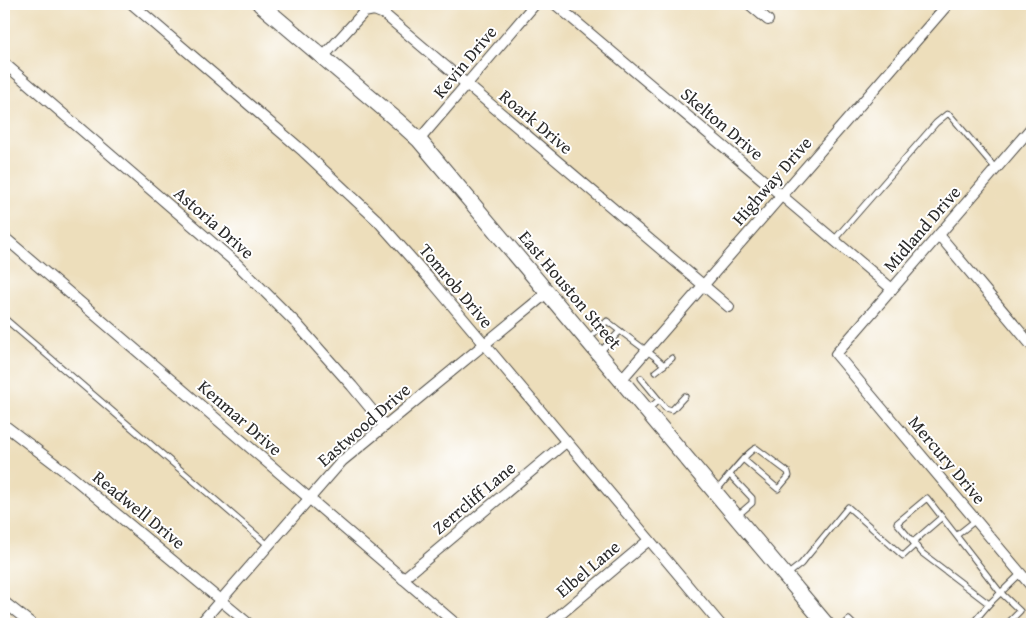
<svg xmlns="http://www.w3.org/2000/svg" width="1036" height="628" font-family="'Gentium Book Plus',serif">
<style>
.lines{fill:none;stroke-linecap:round;stroke-linejoin:round}
.lane-casing{stroke:#484641;stroke-width:7}
.street-casing{stroke:#484641;stroke-width:12}
.secondary-casing{stroke:#484641;stroke-width:17}
.lane{stroke:#fff;stroke-width:5}
.street{stroke:#fff;stroke-width:10}
.secondary{stroke:#fff;stroke-width:15}
.labels{text-anchor:middle;stroke-width:4;stroke-linejoin:round;paint-order:stroke}
.street-label{font-size:18px;fill:#2b2b2b;stroke:#fff}
</style>
<rect width="100%" height="100%" fill="#fff"/>
<filter id="ink" filterUnits="userSpaceOnUse"><feTurbulence type="fractalNoise" baseFrequency=".02" numOctaves="2"/><feDisplacementMap in="SourceGraphic" scale="10" xChannelSelector="R" yChannelSelector="G"/><feConvolveMatrix kernelMatrix="1 2 1 2 8 2 1 2 1" color-interpolation-filters="sRGB"/></filter>
<filter id="wash" filterUnits="userSpaceOnUse"><feTurbulence type="fractalNoise" baseFrequency=".0096" numOctaves="4" result="noise"/><feDisplacementMap in="SourceGraphic" scale="20" xChannelSelector="R" yChannelSelector="G"/><feGaussianBlur stdDeviation="1.12" result="paint"/><feColorMatrix in="noise" values="0 0 0 0 0 0 0 0 0 0 0 0 0 0 0 0 0 1.4 0 .05"/><feComposite in="paint" operator="in"/></filter>
<g filter="url(#wash)">
<rect width="100%" height="100%" fill="#eddebb"/>
</g>
<g filter="url(#ink)">
<g class="lines">
<g class="lane-casing">
<g id="lane">
<path d="M834 240 936 123 947 114 950 115 996 169"/>
<path d="M4 318 268 545"/>
<path d="M589 338 607 321 620 331"/>
<path d="M599 353 620 331 655 357 664 365 655 372"/>
<path d="M664 365 672 358"/>
<path d="M641 378 659 400"/>
<path d="M647 410 659 400 665 408 672 410 685 396"/>
<path d="M730 475 752 498V503L738 515"/>
<path d="M717 490C725 481 747 451 756 448L788 472 789 476 778 489 743 459"/>
<path d="M957 535 976 520"/>
<path d="M913 542 942 517"/>
<path d="M787 575 801 564 848 507 903 556 915 545"/>
<path d="M989 604 922 553 897 523 927 498 1000 592 1020 611 1007 624"/>
<path d="M845 624 849 620 853 624"/>
<path d="M972 624 989 604 1020 574"/>
</g>
</g>
<g class="street-casing">
<g id="street">
<path d="M132 4 303 151 378 221 434 284 720 624"/>
<path d="M555 4 892 289"/>
<path d="M749 4 768 20"/>
<path d="M323 57 364 12 374 10 384 14 729 307"/>
<path d="M4 63 236 263 296 323 352 386 385 426"/>
<path d="M1032 127 836 354 1032 587"/>
<path d="M419 140 535 4"/>
<path d="M939 235 1032 346"/>
<path d="M4 237 456 624"/>
<path d="M621 380 948 4"/>
<path d="M4 425 71 476 249 624"/>
<path d="M403 579 566 442"/>
<path d="M4 602 32 624"/>
<path d="M200 624 342 461 548 292"/>
<path d="M549 624 649 540"/>
</g>
</g>
<g class="secondary-casing">
<path id="secondary" d="M260 4 398 121 419 140 826 624"/>
</g>
<use href="#lane" class="lane"/>
<use href="#street" class="street"/>
<use href="#secondary" class="secondary"/>
</g>
</g>
<g class="labels">
<g class="street-label">
<text transform="translate(465 62) rotate(-50)" y="6">Kevin Drive</text>
<text transform="translate(536 122) rotate(40)" y="6">Roark Drive</text>
<text transform="translate(722 124) rotate(40)" y="6">Skelton Drive</text>
<text transform="translate(772 181) rotate(-49)" y="6">Highway Drive</text>
<text transform="translate(214 223) rotate(41)" y="6">Astoria Drive</text>
<text transform="translate(922 229) rotate(-49)" y="6">Midland Drive</text>
<text transform="translate(456 286) rotate(50)" y="6">Tomrob Drive</text>
<text transform="translate(570 290) rotate(50)" y="6">East Houston Street</text>
<text transform="translate(240 418) rotate(41)" y="6">Kenmar Drive</text>
<text transform="translate(364 425) rotate(-41)" y="6">Eastwood Drive</text>
<text transform="translate(947 460) rotate(50)" y="6">Mercury Drive</text>
<text transform="translate(474 498) rotate(-40)" y="6">Zerrcliff Lane</text>
<text transform="translate(139 510) rotate(39)" y="6">Readwell Drive</text>
<text transform="translate(588 569) rotate(-40)" y="6">Elbel Lane</text>
</g>
</g>
<rect width="1036" height="628" fill="none" stroke="#fff" stroke-width="20"/>
</svg>
